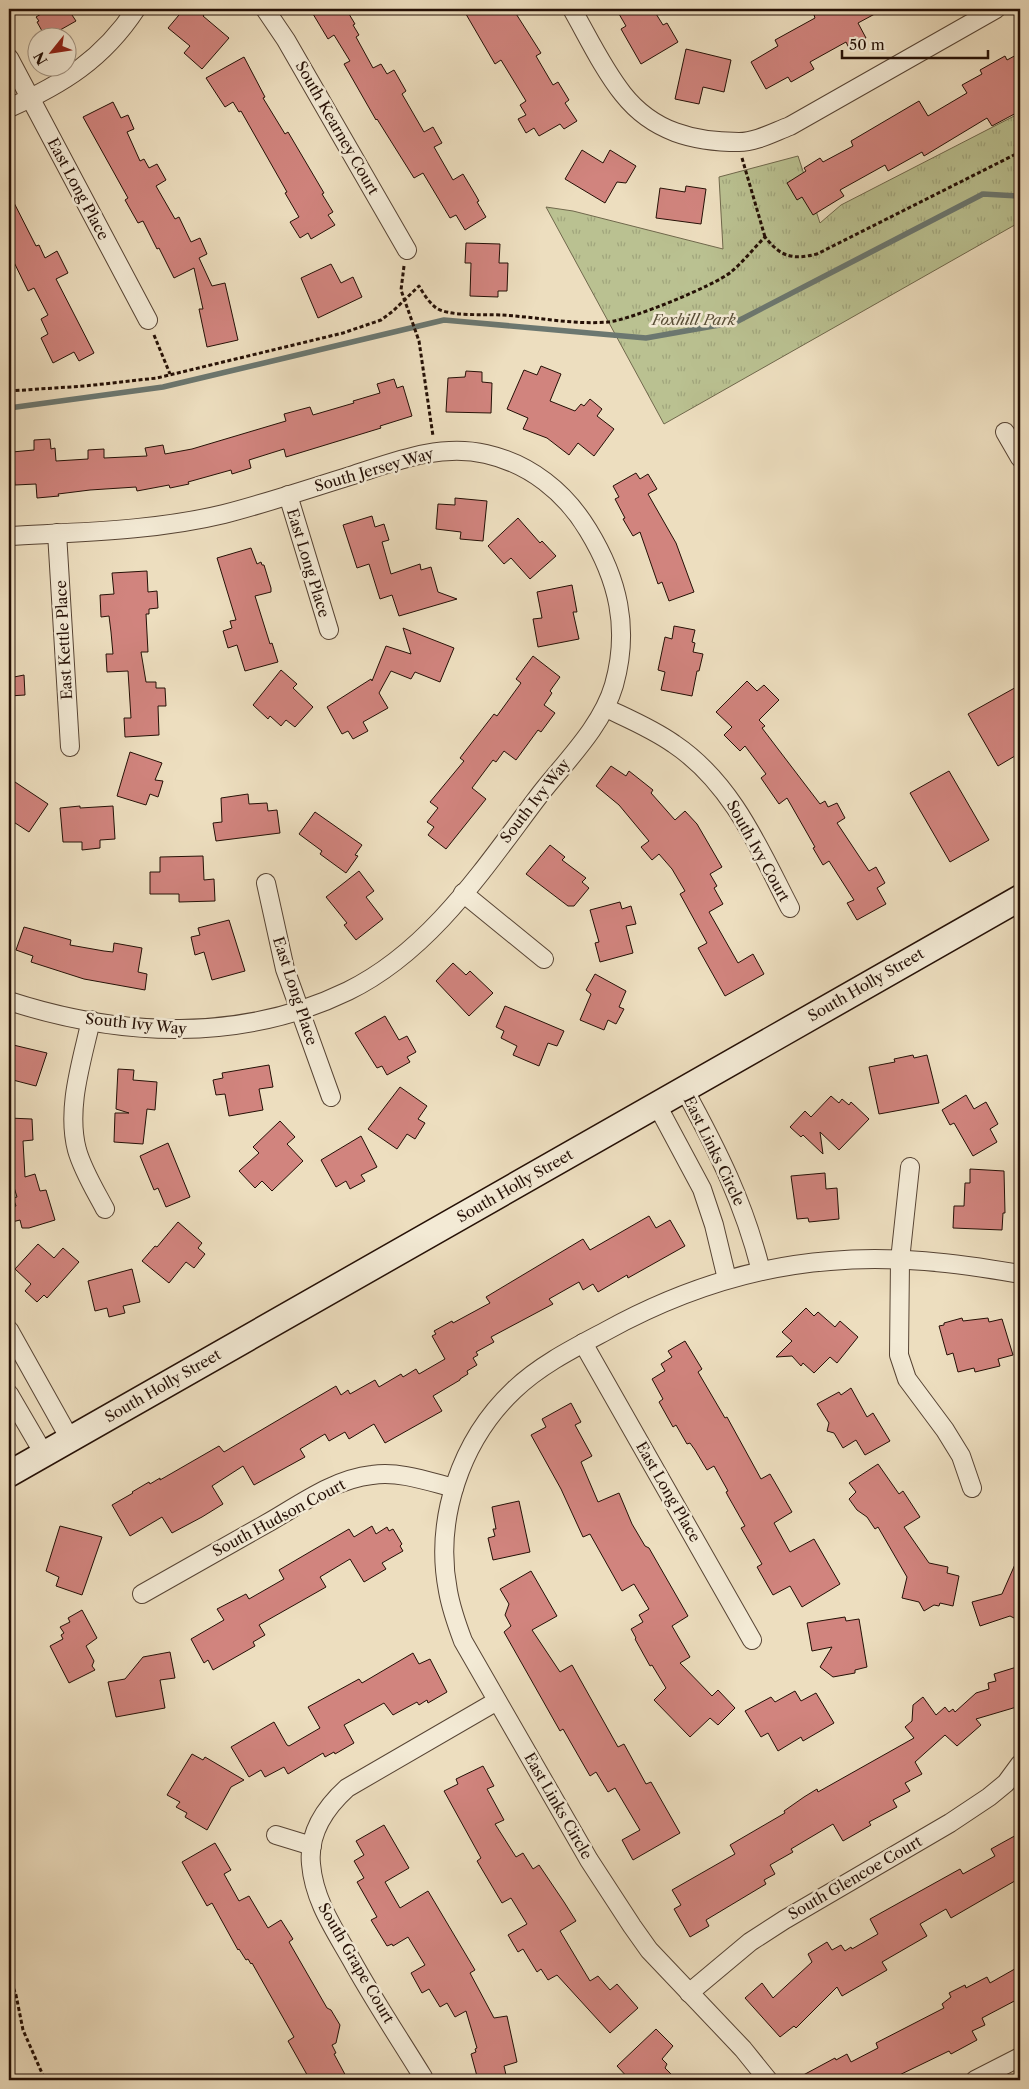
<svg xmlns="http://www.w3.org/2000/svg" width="1029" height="2089" font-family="'Libre Caslon Text',serif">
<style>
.park{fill:url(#park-tufts);stroke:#70684c}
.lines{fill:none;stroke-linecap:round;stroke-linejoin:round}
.stream{stroke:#6b7770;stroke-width:5.5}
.building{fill:#d1847e;stroke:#251006}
.street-casing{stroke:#574434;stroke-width:20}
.secondary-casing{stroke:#251006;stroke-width:28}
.path{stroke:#251006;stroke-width:3;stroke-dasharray:4 2.5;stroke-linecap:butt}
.street{stroke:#f3ead5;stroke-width:18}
.secondary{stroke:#f3ead5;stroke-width:25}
.labels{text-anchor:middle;stroke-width:5;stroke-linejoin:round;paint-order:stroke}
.street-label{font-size:15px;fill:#251006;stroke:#f3ead5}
.park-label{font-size:15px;font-style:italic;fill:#594e37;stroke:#f3ead5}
</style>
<defs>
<pattern id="park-tufts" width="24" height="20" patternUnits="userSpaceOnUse" patternTransform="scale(1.25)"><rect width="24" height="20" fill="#bac191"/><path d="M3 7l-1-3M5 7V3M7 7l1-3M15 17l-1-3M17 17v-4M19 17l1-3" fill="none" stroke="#a0a57c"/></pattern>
</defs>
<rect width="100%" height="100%" fill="#eddebf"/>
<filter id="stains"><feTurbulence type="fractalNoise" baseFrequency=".004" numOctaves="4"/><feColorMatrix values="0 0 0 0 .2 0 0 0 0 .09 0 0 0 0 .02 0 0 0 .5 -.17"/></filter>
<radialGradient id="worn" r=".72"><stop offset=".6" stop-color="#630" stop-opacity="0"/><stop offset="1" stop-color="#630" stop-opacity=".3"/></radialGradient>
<path class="park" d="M1020 113V222L664 424 546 207 573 211 723 249 719 177 798 156 820 223 841 205Z"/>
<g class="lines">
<path class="stream" d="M9 408 163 387 444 320 646 338 736 322 983 194 1020 196"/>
</g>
<g class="building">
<path d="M37 9H68L76 21 46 38 37 22 39 21 36 17 41 14Z"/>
<path d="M184 9H209L203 16 229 38 202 69 184 53 190 46 168 28Z"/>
<path d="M310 9H346L355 24 353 25 359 35 356 37 373 68 381 64 387 74 394 70 406 91 402 94 424 132 433 127 442 143 434 147 453 180 463 174 475 194 479 201 477 202 486 217 465 230 456 215 450 218 423 173 414 178 377 119 376 120 344 64 350 61 334 35 328 39Z"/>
<path d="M463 9H513L541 53 536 56 553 85 558 82 569 100 565 103 577 121 564 129 560 124 539 136 534 128 526 133 518 119 526 115 520 105 526 101 501 60 495 64Z"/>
<path d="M629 9H653L663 25 667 23 678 42 641 64 621 29 626 26 619 14Z"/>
<path d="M825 9H884L858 23 866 38 849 48 846 42 810 62 814 69 791 82 788 77 766 89 751 62 778 46 775 40 815 18 814 15Z"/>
<path d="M686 49 731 60 724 92 703 87 699 104 675 99Z"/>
<path d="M1020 53V111L992 126 987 118 924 156 922 152 888 171 885 165 840 190 844 196 813 215 802 197 797 200 787 183 806 171 804 168 820 158 823 162 853 146 851 141 919 101 928 116 967 93 962 85 982 74 980 70 1005 56 1007 60Z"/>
<path d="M244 57 265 97 263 98 285 134 288 132 324 193 322 194 333 212 328 215 335 225 311 239 308 233 300 238 290 222 299 217 285 193 287 192 241 111 239 112 233 102 225 107 206 78Z"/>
<path d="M113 102 121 118 128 115 134 129 127 132 140 161 144 159 149 168 157 164 166 180 156 186 175 219 179 217 191 242 200 238 207 254 199 258 212 286 225 283 238 340 207 347 199 309H203L194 268 174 278 159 248 157 249 143 221 138 223 125 200 128 198 83 117Z"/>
<path d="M582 150 603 163 610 150 636 166 626 183 617 182 605 203 565 179Z"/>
<path d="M686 186 706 189 701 224 656 218 660 188 685 192Z"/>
<path d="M9 193 36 246 39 245 45 258 57 251 68 273 56 279 94 353 79 361 74 352 53 363 41 338 48 334 41 319 48 315 34 288 28 291 9 252Z"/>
<path d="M466 243 500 244 499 263H508L507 291H498V297L470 296 471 263H465Z"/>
<path d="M331 264 341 283 353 277 362 297 318 318 301 278Z"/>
<path d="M541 366 561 374 550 401 575 411 581 404 584 406 590 399 602 409 597 416 614 429 594 456 578 443 569 455 547 438 523 429 528 418 507 409 524 370 537 375Z"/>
<path d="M466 371 482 372V382L492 383 491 413 446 412 448 378 465 377Z"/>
<path d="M394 379 397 388 403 386 412 416 380 426 381 428 286 457 284 449 249 460 251 468 232 474 231 470 188 482 189 484 170 488 169 485 137 491 136 487 90 490 58 494 59 496 37 498 36 484 15 485 12 452 34 450V440L50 439 51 449 55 448 56 461 88 459V450L104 449V458L147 456 145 448 163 445 165 454 192 449 286 421 284 414 310 407 313 415 354 403 353 401 380 393 377 384Z"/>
<path d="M636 473 640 479 648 474 657 489 648 494 676 543 694 592 669 601 662 582 658 584 640 532 633 536 623 519 625 518 615 499 619 497 613 486Z"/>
<path d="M455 498 487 501 483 541 460 539 461 532 436 529 438 504 455 505Z"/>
<path d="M372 516 375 527 384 524 389 540 382 542 391 574 420 564 421 570 431 567 438 592 457 599 399 616 392 595 380 599 369 564 357 568 343 525Z"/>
<path d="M518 518 540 543 542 541 556 556 530 579 511 558 504 564 488 546Z"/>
<path d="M251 548 257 564 261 562 262 565H264L271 588V592L255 596 270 644 272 643 278 662 245 671 237 645 228 648 223 631 232 628 230 621 236 620 217 558Z"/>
<path d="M147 571 148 592 157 591 158 608 149 609V614H146L148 652H141L146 682H156V688H165L166 706H158L159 735 125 737 124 718H131L128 671 107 672 106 654H113L111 632 109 616 101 617 100 595 114 594 112 573Z"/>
<path d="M572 585 577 612H573L579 639 538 647 533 619 542 618 537 592Z"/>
<path d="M674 626 695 630 692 642 695 643 693 652 703 654 699 671H697L692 696 661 690 665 672 658 670 665 637 672 639Z"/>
<path d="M403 628 454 648 440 682 415 672 411 679 391 671 379 693 388 708 363 722 368 731 353 739 348 731 342 734 327 707 371 679 372 681 386 646 411 654Z"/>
<path d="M533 656 560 677 550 691 552 693 544 705 555 713 541 732 538 730 516 760 504 751 496 762 493 760 472 788 486 799 446 849 428 835 434 827 427 822 438 808 430 802 464 761 460 758 494 714 497 716 521 683 516 679Z"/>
<path d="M281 670 297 684 293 688 313 707 295 727 286 720 281 726 270 716 268 719 253 705Z"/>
<path d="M24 675 25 695 9 696V678Z"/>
<path d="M747 681 757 691 764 685 779 700 759 720 765 726 762 728 820 804 825 801 828 807 837 803 845 818 837 823 869 871 876 867 885 883 877 888 886 904 857 920 847 903 854 900 829 861 823 865 813 848 815 847 787 798 779 804 761 778 766 774 745 746 740 751 724 735 732 727 716 712Z"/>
<path d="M1020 685V753L998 766 968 714Z"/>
<path d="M130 752 162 763 155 780 163 781 158 797 150 794 146 805 117 796Z"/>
<path d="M611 766 626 776 629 771 653 790 651 793 675 820 685 811 697 824 722 867 710 874 717 886 714 888 723 904 709 912 738 963 753 954 764 974 725 996 698 948 707 943 680 894 685 891 672 869 659 854 652 860 641 847 649 841 619 805 596 786Z"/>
<path d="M949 771 989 840 950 862 910 793Z"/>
<path d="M9 778 48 804 29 832 9 819Z"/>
<path d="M248 794 249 804 267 803 268 811 277 810 280 833 216 841 213 823 222 822 221 798Z"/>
<path d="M80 806V808L113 806 115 839 100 840V848L82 850V842H63L60 808Z"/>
<path d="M315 812 362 845 355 855 358 856 346 873 320 854 322 851 299 834Z"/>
<path d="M550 845 565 857 562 860 586 878 582 882 589 888 574 906H568L526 874Z"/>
<path d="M203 856 204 880 214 879 215 901 179 902V894H150V872H160V857Z"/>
<path d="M359 871 374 891 366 897 383 919 356 940 344 925 347 923 326 897Z"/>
<path d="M620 902 622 909 631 906 636 924 626 926 633 953 600 962 595 943 599 942 590 910Z"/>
<path d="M229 920 245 971 212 980 204 952 195 955 191 937 200 935 198 928Z"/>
<path d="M24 927 71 940 70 945 104 951 113 952 114 943 142 948 138 972 147 974 145 990 84 979 31 962 33 956 16 950Z"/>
<path d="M453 963 466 975 470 971 493 993 469 1016 436 981Z"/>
<path d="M595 974 626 991 619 1007 624 1009 616 1024 608 1020 604 1030 580 1020 591 994 586 990Z"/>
<path d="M505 1006 564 1031 557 1046 548 1043 539 1066 513 1055 517 1046 501 1038 504 1031 496 1027Z"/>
<path d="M385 1016 399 1040 407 1036 416 1052 407 1057 410 1062 387 1075 382 1066 377 1068 355 1033Z"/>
<path d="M9 1044 47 1053 36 1086 9 1079Z"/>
<path d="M913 1055 914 1058 927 1055 939 1103 879 1114 869 1067 895 1062 894 1059Z"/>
<path d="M269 1065 273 1087 259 1089 263 1110 229 1116 225 1094 216 1095 213 1080 223 1078 222 1073Z"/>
<path d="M118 1069 134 1070 133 1080 157 1082 155 1110 147 1109 143 1144 114 1142 115 1113H129L116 1109Z"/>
<path d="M400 1087 427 1106 418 1119 425 1123 415 1139 407 1134 397 1149 368 1129Z"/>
<path d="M966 1095 974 1109 986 1102 998 1124 990 1129 997 1142 973 1156 954 1123 950 1125 942 1110Z"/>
<path d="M831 1096 839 1103 842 1099 849 1105 851 1102 869 1119 839 1150 820 1132 823 1154 803 1135 801 1137 790 1127 805 1111 811 1117Z"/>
<path d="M9 1118 32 1119 33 1140 23 1141 25 1177 35 1174 40 1191 46 1190 55 1220 29 1228H22L20 1220 12 1222 9 1208 16 1206 13 1198 17 1197 9 1171Z"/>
<path d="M280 1121 295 1137 287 1144 303 1161 272 1191 262 1181 255 1188 239 1171 259 1153 253 1147Z"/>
<path d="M361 1136 377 1167 361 1175 365 1181 350 1189 346 1181 336 1187 321 1160Z"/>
<path d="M168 1143 190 1197 166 1207 158 1188 154 1190 140 1156Z"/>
<path d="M970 1169 1004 1171 1005 1213H1003L1002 1230 953 1228 954 1206H964L965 1183H970Z"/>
<path d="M825 1173 826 1189 837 1188 839 1219 809 1222 808 1218 797 1219 791 1176Z"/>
<path d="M649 1216 656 1228 670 1220 685 1246 628 1278 627 1275 598 1292 593 1284 583 1290 579 1282 549 1299 553 1304 491 1337 494 1342 476 1352 478 1355 473 1358 477 1365 467 1371 468 1374 460 1379V1380L433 1396 442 1411 385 1443 374 1424 349 1439 345 1432 329 1441 325 1434 300 1449 305 1457 254 1485 243 1466 212 1486 223 1504 202 1517 172 1533 162 1517 130 1536 112 1505 133 1493 132 1492 149 1482 150 1484 160 1478V1480L219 1446 224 1452 336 1386 341 1395 348 1390 350 1394 375 1380 379 1387 401 1374 403 1377 416 1369 419 1374 445 1359 432 1336 436 1334 434 1331 452 1321 453 1323 490 1303 486 1297 583 1239 590 1250Z"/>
<path d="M178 1222 202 1243 198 1248 205 1254 194 1268 186 1262 169 1283 142 1261 155 1246 157 1247Z"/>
<path d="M38 1244 54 1258 63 1248 79 1262 47 1298 44 1295 37 1302 25 1291 31 1284 15 1269Z"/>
<path d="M132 1269 140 1302 123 1306 125 1313 109 1317 107 1308 95 1311 88 1281Z"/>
<path d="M806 1308 814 1316 818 1312 835 1327 840 1321 858 1337 837 1363 830 1357 814 1373 803 1363 801 1366 792 1356 776 1357 792 1341 782 1332Z"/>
<path d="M962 1318 963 1321 988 1318 989 1322 1002 1319 1013 1355 998 1359 1000 1366 975 1372 974 1368 958 1372 953 1353 947 1355 939 1326 944 1325V1323Z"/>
<path d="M685 1341 702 1369 698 1372 725 1418 727 1417 761 1479 770 1474 792 1512 774 1523 790 1552 814 1539 840 1584 802 1607 790 1586 773 1595 757 1567 762 1564 741 1528 745 1526 728 1496 726 1492 728 1491 714 1466 707 1470 695 1450 690 1443 687 1444 676 1425 673 1427 659 1402 663 1399 652 1379 665 1371 661 1364 672 1357 668 1351Z"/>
<path d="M851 1388 867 1417 873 1413 890 1441 865 1455 856 1440 843 1448 834 1433 827 1431 829 1423 817 1404 839 1392 841 1395Z"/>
<path d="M571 1403 581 1422 575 1425 592 1456 581 1462 598 1502 619 1493 632 1524 645 1546 649 1548 688 1616 672 1626 690 1657 680 1663 712 1696 718 1690 735 1708 718 1725 710 1718 690 1737 654 1700 666 1688 652 1665 650 1666 635 1639 636 1638 631 1629 643 1622 639 1615 649 1609 634 1584 622 1591 590 1534 583 1537 561 1489 531 1435 546 1427 542 1419Z"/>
<path d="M878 1464 899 1494 903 1491 920 1517 904 1527 929 1563 948 1567 947 1573 959 1576 953 1606 940 1603 939 1606 934 1605 924 1611 919 1602 902 1598 907 1577 878 1527 875 1529 867 1517 857 1510 849 1499 856 1492 849 1483Z"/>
<path d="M519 1501 530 1552 493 1560 488 1538 495 1536 493 1529H496L492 1507Z"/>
<path d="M60 1526 102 1537 82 1595 56 1586 59 1577 46 1571Z"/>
<path d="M372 1526 376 1534 387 1527 389 1531 393 1529 402 1544 400 1546 403 1551 382 1563 386 1569 364 1582 350 1559 320 1577 326 1587 259 1625 265 1635 253 1642 255 1646 213 1670 208 1660 204 1663 191 1639 224 1620 217 1609 246 1594 249 1599 284 1579 279 1570 349 1529 354 1537Z"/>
<path d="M1020 1553V1621L1010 1616 980 1626 972 1602 1002 1594Z"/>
<path d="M531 1571 557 1616 532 1630 560 1672 572 1665 618 1747 624 1744 646 1784 651 1782 680 1833 633 1860 622 1840 640 1830 615 1788 608 1792 596 1772 590 1776 563 1729 560 1731 504 1632 511 1626 505 1615 509 1604 500 1589Z"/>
<path d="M82 1610 97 1638 86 1646 94 1661 92 1666 95 1670 69 1683 50 1646 63 1639 61 1635 64 1633 60 1627 70 1622 68 1618Z"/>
<path d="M845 1617 846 1621 859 1619 867 1667 855 1670V1673L833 1677 820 1667 832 1647 812 1651 807 1623Z"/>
<path d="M170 1652 175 1678 160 1680 165 1708 116 1717 108 1682 125 1679 143 1657Z"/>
<path d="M413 1653 419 1664 430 1659 447 1692 428 1703 427 1700 419 1705 417 1702 393 1715 384 1703 344 1725 354 1743 335 1754 334 1752 325 1757 323 1753 288 1774 284 1767 265 1777 261 1770 249 1777 231 1747 274 1722 287 1745 289 1746 320 1728 308 1707 359 1679 362 1683Z"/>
<path d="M1020 1666V1706L976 1719 981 1725 957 1746 945 1735 915 1762 922 1774 905 1783 910 1791 893 1800 897 1807 869 1822 871 1825 843 1841 833 1824 791 1849 793 1852 770 1865 775 1874 764 1880 766 1884 706 1920 709 1926 690 1937 674 1909 681 1905 672 1890 735 1854 730 1845 785 1813 784 1811 804 1797 817 1789 818 1792 914 1738 905 1727 912 1721 913 1705 923 1697 936 1715 945 1707 949 1712 953 1709 955 1712 976 1693 989 1689 988 1683 996 1681 994 1674Z"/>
<path d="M795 1691 801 1701 816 1693 834 1723 803 1741 801 1737 778 1751 768 1733 761 1737 745 1711 771 1697 775 1702Z"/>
<path d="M192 1754 203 1760 205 1757 244 1780 231 1787 207 1830 185 1817 187 1813 176 1807 180 1802 167 1795Z"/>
<path d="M483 1766 494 1786 487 1789 504 1820 495 1824 516 1857 523 1853 533 1869 539 1865 564 1902 576 1921 560 1931 590 1981 598 1976 610 1990 617 1984 638 2008 610 2033 557 1975 548 1980 541 1969 537 1972 523 1949 518 1952 508 1935 527 1924 511 1898 502 1903 477 1861 481 1858 444 1791 458 1784 456 1779Z"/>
<path d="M384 1825 409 1868 385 1882 400 1908 428 1891 475 1970 470 1973 494 2018 507 2016 517 2062 504 2066 506 2075 488 2080H478L471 2054 476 2052 475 2049 477 2048 466 2011 455 2017 447 2003 440 2007 429 1989 422 1993 411 1973 425 1965 408 1937 393 1946 392 1944 387 1946 371 1920 377 1917 357 1882 364 1878 354 1861 364 1855 356 1841Z"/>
<path d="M1020 1833V1878L951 1918 946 1909 920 1924 927 1936 882 1962 887 1970 842 1996 837 1987 796 2028 794 2026 780 2037 745 1998 762 1983 773 1998 812 1962 808 1954 827 1942 832 1950 841 1945 845 1951 851 1947 852 1949 878 1934 870 1919 960 1869 963 1874 995 1856 991 1849Z"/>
<path d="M215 1843 231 1870 224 1874 239 1901 249 1896 268 1928 281 1920 293 1939 289 1942 327 2008 331 2010 340 2025 336 2043 332 2045 336 2053 334 2054 348 2080H310L288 2041 294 2037 252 1963 251 1964 248 1959 246 1960 239 1949 238 1950 212 1903 207 1906 182 1862Z"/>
<path d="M1020 1966V1998L982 2018 985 2025 972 2031 977 2040 951 2054 949 2051 889 2080H794L835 2058 836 2060 847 2054 851 2062 878 2048 876 2043 944 2008 942 2004 951 1997 949 1993 965 1985 966 1988 987 1977 990 1983Z"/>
<path d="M656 2029 673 2046 662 2059 667 2064 665 2068 677 2080H630L617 2066Z"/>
</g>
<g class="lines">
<g class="street-casing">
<g id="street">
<path d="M265 9 286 40 407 250"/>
<path d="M572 9C588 37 603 69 623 94 653 132 694 142 739 142 756 142 774 132 790 126L996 9"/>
<path d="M9 58 148 320"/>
<path d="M9 108C63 84 103 59 136 9"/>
<path d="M1005 432 1020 458"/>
<path d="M288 495 329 630"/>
<path d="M57 533 70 747"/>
<path d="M9 536C80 532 154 531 224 514 267 503 308 489 350 476 394 462 439 443 486 454 530 464 565 492 588 530 618 579 630 628 614 685 602 726 567 760 541 793 486 865 432 950 348 991 241 1043 120 1037 9 1001"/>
<path d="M606 708C629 719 653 729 674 744 732 783 759 848 790 908"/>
<path d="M266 883 285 969 331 1097"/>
<path d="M463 893 544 959"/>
<path d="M91 1020C82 1061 66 1108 77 1150 83 1171 95 1190 105 1209"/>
<path d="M684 1089C718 1151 744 1203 761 1271"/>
<path d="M657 1105 702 1189 714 1225 727 1279"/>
<path d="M910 1167 900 1260 899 1355 907 1379 945 1430 961 1456 972 1488"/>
<path d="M9 1330 70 1439"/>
<path d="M583 1343 752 1640"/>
<path d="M9 1394 44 1454"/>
<path d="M142 1594C185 1570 228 1545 271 1521 302 1503 335 1479 372 1475 400 1471 427 1481 454 1488"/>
<path d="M276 1835 312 1846"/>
<path d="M689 1993 750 1942 784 1920 950 1823 989 1797 1006 1783 1020 1764"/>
<path d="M423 2077C399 2038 373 1999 351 1959 334 1929 314 1900 311 1864 308 1833 325 1808 347 1788L497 1701"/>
<path d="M768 2080 743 2049 649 1950 632 1926 589 1860 463 1641C457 1625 451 1608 448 1591 434 1519 461 1440 514 1390 540 1365 574 1348 606 1331 675 1293 751 1267 830 1261 893 1255 957 1263 1020 1274"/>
<path d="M975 2080 1020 2057"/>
</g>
</g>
<g class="secondary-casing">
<path id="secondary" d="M9 1474 1020 898"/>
</g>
<g class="path">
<path d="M742 158 765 237"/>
<path d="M404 266 401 290 419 341 433 436"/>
<path d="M154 335 170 374"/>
<path d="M9 391 85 386 157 378 343 333 381 320 393 311 419 286C423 293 428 301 435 307 447 317 485 314 502 315 537 317 573 325 608 322 630 320 714 286 731 272 743 262 754 248 765 237 781 257 792 260 817 254L1020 152"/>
<path d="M9 1976 16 1995 23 2030 45 2080"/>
</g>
<use href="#street" class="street"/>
<use href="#secondary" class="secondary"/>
</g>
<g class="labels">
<g class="street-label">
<text transform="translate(337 128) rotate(60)" y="5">South Kearney Court</text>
<text transform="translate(78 189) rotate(62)" y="5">East Long Place</text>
<text transform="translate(374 470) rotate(-16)" y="5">South Jersey Way</text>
<text transform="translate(308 563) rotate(73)" y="5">East Long Place</text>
<text transform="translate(64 640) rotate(-93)" y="5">East Kettle Place</text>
<text transform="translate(535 801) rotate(-52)" y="5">South Ivy Way</text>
<text transform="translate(758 851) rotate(61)" y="5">South Ivy Court</text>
<text transform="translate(866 985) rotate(-30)" y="5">South Holly Street</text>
<text transform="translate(295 991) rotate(72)" y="5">East Long Place</text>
<text transform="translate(136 1024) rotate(6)" y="5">South Ivy Way</text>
<text transform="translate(714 1151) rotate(64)" y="5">East Links Circle</text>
<text transform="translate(515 1186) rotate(-30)" y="5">South Holly Street</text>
<text transform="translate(163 1386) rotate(-30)" y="5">South Holly Street</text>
<text transform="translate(668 1492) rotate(60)" y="5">East Long Place</text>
<text transform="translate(279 1518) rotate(-28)" y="5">South Hudson Court</text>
<text transform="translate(558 1806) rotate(60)" y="5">East Links Circle</text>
<text transform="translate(855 1878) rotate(-30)" y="5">South Glencoe Court</text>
<text transform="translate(356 1963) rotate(60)" y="5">South Grape Court</text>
</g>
<g class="park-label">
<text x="694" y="325">Foxhill Park</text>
</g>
</g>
<rect width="1029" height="2089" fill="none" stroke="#eddebf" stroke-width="30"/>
<rect x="10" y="10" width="1009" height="2069" fill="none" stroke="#251006" stroke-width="2.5"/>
<rect x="15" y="15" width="999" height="2059" fill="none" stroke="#251006"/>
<g transform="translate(52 52) rotate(240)"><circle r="24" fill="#f3ead5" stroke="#a19382"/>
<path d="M0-4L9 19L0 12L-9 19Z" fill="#8f2418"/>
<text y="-8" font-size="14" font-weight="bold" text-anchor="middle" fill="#251006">N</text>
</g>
<path d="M842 50v8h146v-8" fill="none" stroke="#251006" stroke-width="2.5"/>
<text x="849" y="50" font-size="15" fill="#251006" stroke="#f3ead5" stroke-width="4" paint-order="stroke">50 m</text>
<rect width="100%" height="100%" filter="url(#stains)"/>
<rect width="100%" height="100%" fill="url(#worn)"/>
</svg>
